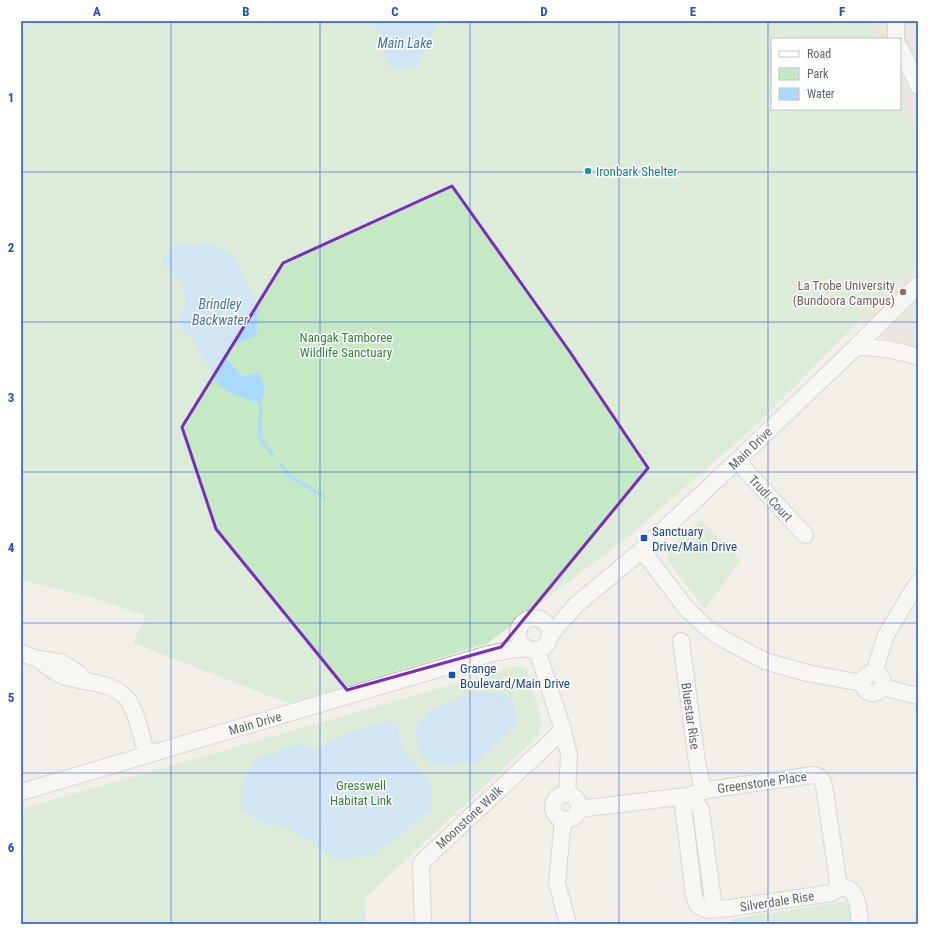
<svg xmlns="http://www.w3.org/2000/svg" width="939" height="945" font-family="'Roboto Condensed',sans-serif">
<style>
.education{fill:#e1ded6}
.green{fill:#c5e8c5}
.water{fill:#aadaff}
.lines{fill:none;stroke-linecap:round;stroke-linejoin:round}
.stream{stroke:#aadaff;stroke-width:3}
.minor-casing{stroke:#b5b8bc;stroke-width:18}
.minor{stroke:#fff;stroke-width:16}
.marked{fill:none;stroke:#7b2cbf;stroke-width:3;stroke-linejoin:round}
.grid{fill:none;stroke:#1d4ed8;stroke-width:1;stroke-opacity:0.55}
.culture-dot{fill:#0f9aa8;stroke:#fff;stroke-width:1.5}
.education-dot{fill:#8d6e63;stroke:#fff;stroke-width:1.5}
.transit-dot{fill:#1a4fb4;stroke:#fff;stroke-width:1.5}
.labels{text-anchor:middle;stroke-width:3;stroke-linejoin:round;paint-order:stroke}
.culture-label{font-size:13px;fill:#0d838f;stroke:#fff;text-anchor:start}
.education-label{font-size:13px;fill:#785e54;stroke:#fff;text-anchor:end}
.park-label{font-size:13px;fill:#348238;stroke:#fff}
.street-label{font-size:13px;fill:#5f6368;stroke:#fff}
.transit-label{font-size:13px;fill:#164399;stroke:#fff;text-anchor:start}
.water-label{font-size:14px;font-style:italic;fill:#4174aa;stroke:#fff}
.neatline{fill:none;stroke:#1d4ed8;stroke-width:1.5}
.grid-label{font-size:13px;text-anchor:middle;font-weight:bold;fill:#1d4ed8}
</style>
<rect width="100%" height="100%" fill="#f1efe8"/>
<g class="education">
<path d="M866 21H918V141L900 99V39H874Z"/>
<path d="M918 262V349L884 340 862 318Z"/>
</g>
<g class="green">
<path d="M21 21H866L874 39H772V109H900V99L918 141V262L753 428 629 536 488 643 290 704 133 643 146 616 83 595 21 580Z"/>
<path d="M701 520 741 560 705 609 667 560 668 548Z"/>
<path d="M520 665 526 668 542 722 538 736 365 898 366 924H21V809Z"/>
<path d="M850 901 854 924H729L733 919Z"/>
</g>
<g class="water">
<path d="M372 21H436L429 41 417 67 403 70 388 66 382 44Z"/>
<path d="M207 242 220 249 235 257 258 308 256 336 231 345 227 359 242 376 260 373 265 389 261 404 235 395 219 385 189 334 182 332 179 318 186 305 183 285 164 265 163 259 176 243 195 246Z"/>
<path d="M475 692 506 694 514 703 518 724 476 763 434 766 420 754 414 729 432 709Z"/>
<path d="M387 721 398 723 403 749 432 784V809L373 855 336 860 307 839 285 827 264 823 241 810V784L258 758 300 744 316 751 336 737Z"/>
</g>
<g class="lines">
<g class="stream">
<path d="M261 404 259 437 273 455"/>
<path d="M280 464 290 476 324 497"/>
</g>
<g class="minor-casing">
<g id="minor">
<path d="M896 21V39"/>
<path d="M900 48 918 86"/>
<path d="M856 347C878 347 898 350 918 357"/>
<path d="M737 461 805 535"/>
<path d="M642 550 686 608 708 629 725 640 765 661 807 673 857 682H863"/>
<circle cx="534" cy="634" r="16"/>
<path d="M550 635 576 605 642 550 724 473 856 347 918 285"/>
<path d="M681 641 697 762 703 791"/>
<path d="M537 650 563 730 569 755 567 794"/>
<path d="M21 653 38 659 60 662 74 670 85 680"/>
<path d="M38 659C45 664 54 673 63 676 83 683 114 681 128 700 137 713 142 739 147 755"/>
<path d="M874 673 886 635 911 593 918 583"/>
<circle cx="873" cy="683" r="10"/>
<path d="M882 687 918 696"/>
<path d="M21 792 489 654 510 650 527 648"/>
<circle cx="566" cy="807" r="13"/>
<path d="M687 796 707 790 813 775C820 776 822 779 824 785L839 888"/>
<path d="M682 797 694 896 697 904 702 908 709 910 730 908 831 893C834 891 837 889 840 888 858 883 859 913 860 924"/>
<path d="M579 809 687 796C694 799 697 803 701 810L714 909"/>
<path d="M563 819 557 883 568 924"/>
<path d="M423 924 421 863 563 730"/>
</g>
</g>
<use href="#minor" class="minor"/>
</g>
<path d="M0 0H939V945H0ZM452 186 570 352 648 468 501 647 347 690 216 529 182 427 283 263Z" fill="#f1efe8" fill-opacity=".55" fill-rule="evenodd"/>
<path class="marked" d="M452 186 570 352 648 468 501 647 347 690 216 529 182 427 283 263Z"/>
<path class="grid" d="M171 21V924M320 21V924M470 21V924M619 21V924M768 21V924M21 172H918M21 322H918M21 472H918M21 623H918M21 773H918"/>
<circle class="culture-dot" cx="588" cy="171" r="4"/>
<circle class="education-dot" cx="903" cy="292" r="4"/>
<g class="transit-dot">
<rect x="640" y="534" width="8" height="8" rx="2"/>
<rect x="448" y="671" width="8" height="8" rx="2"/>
</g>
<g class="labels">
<g class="culture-label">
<text x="596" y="176">Ironbark Shelter</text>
</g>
<g class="education-label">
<text x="895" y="290">La Trobe University<tspan x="895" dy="15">(Bundoora Campus)</tspan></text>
</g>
<g class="park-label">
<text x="346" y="342">Nangak Tamboree<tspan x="346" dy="15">Wildlife Sanctuary</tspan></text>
<text x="361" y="790">Gresswell<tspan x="361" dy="15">Habitat Link</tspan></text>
</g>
<g class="street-label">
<text transform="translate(750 448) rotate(-44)" y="5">Main Drive</text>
<text transform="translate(771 498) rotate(47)" y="5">Trudi Court</text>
<text transform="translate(691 716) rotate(82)" y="5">Bluestar Rise</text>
<text transform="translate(255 723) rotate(-16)" y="5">Main Drive</text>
<text transform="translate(762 782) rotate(-8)" y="5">Greenstone Place</text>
<text transform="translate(469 817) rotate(-43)" y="5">Moonstone Walk</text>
<text transform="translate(777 901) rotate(-9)" y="5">Silverdale Rise</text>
</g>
<g class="transit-label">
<text x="652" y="536">Sanctuary<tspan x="652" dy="15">Drive/Main Drive</tspan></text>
<text x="460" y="673">Grange<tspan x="460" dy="15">Boulevard/Main Drive</tspan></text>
</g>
<g class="water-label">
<text x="405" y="48">Main Lake</text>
<text x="220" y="309">Brindley<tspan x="220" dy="16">Backwater</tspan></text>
</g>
</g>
<rect width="939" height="945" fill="none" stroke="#ffffff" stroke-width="44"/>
<rect x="771" y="38" width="130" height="72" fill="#ffffff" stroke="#bfc1c3"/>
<rect x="779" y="51" width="20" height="6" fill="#ffffff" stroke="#bfc1c3"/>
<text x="807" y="58" font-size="12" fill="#5f6368">Road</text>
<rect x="779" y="68" width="20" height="12" fill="#c5e8c5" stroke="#bfc1c3"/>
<text x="807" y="78" font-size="12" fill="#5f6368">Park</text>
<rect x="779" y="88" width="20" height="12" fill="#aadaff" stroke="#bfc1c3"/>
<text x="807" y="98" font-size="12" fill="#5f6368">Water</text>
<rect x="22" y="22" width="895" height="901" class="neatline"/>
<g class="grid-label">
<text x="97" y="16">A</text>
<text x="246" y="16">B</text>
<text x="395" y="16">C</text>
<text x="544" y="16">D</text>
<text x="693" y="16">E</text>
<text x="842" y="16">F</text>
<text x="11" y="102">1</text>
<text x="11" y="252">2</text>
<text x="11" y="402">3</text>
<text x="11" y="552">4</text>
<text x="11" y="702">5</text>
<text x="11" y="852">6</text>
</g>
</svg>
